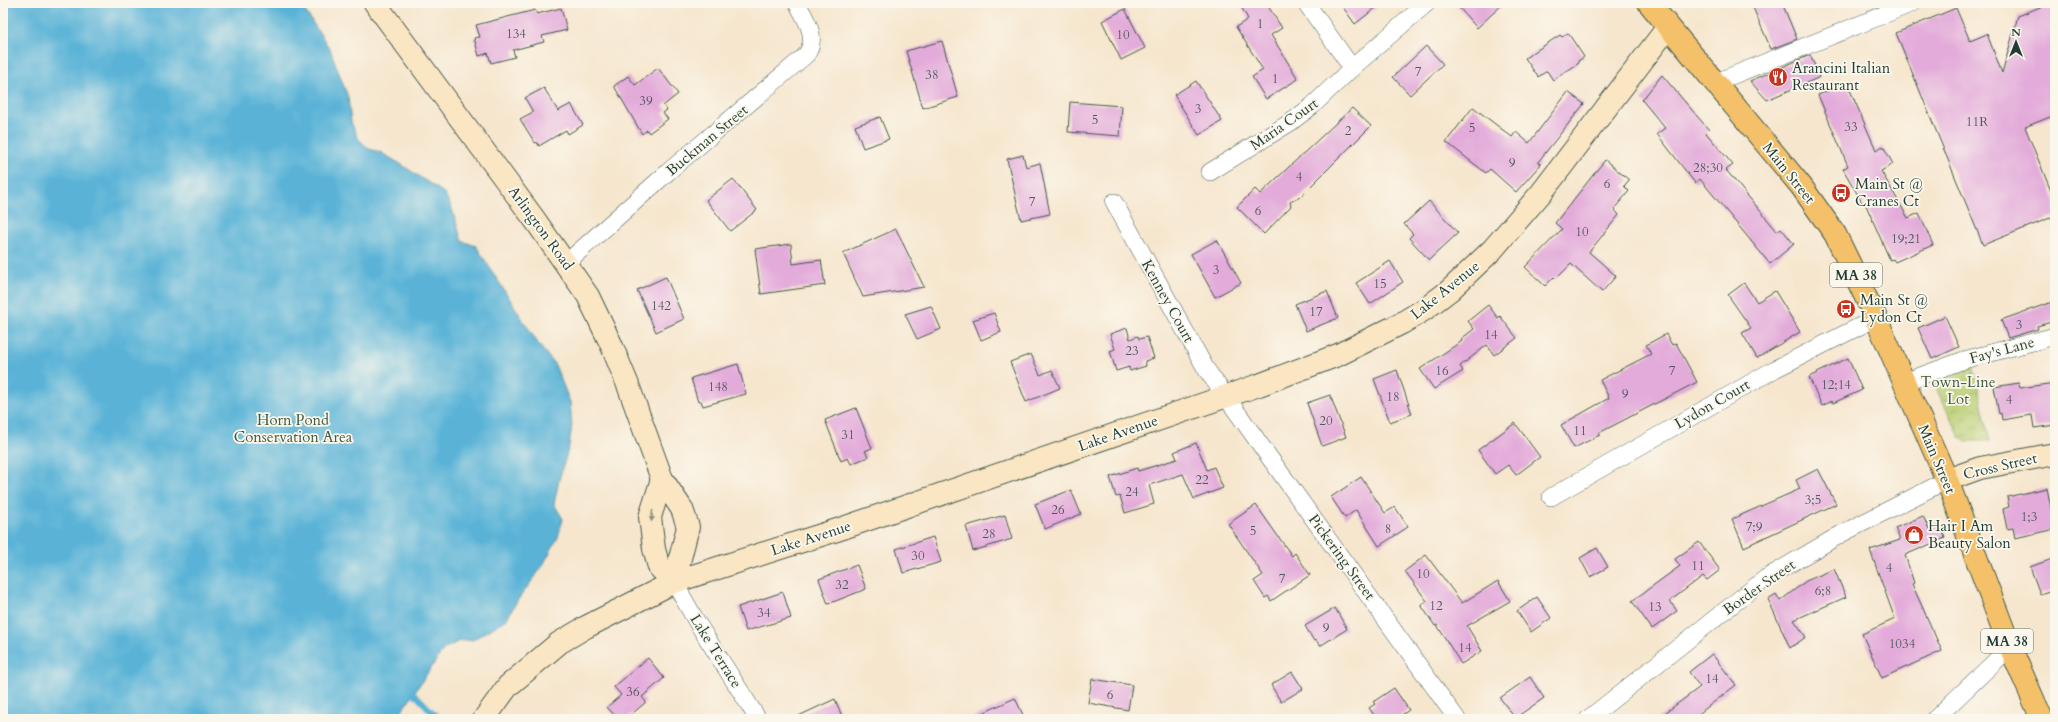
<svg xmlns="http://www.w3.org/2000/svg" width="2058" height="722" font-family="Cardo,serif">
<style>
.park{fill:url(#park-crowns);stroke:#6b8653}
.water{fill:#5ab3d7;stroke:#3c7886}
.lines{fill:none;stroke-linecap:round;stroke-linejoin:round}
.stream{stroke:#5ab3d7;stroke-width:6}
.building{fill:#e3abda}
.street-casing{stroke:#3f564b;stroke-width:18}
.secondary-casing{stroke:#3f564b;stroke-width:24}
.primary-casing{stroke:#3f564b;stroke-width:24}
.street{stroke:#fff;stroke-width:17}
.secondary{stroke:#fbe6c3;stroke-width:22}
.primary{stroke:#f4c16a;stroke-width:22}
.oneway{fill:#8d927c}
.labels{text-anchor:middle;stroke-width:3.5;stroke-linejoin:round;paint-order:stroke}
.number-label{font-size:13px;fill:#50585e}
.shield{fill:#fbf7ec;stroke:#61756b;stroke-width:1}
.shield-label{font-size:14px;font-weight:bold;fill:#1f3d34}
.poi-label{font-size:15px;fill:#1f3d34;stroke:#fbf7ec;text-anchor:start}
.street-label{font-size:15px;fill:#1f3d34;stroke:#fbf7ec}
.park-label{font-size:15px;fill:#3d5a40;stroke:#fbf7ec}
</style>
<defs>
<pattern id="park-crowns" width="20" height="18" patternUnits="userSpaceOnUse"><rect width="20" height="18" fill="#b7ce72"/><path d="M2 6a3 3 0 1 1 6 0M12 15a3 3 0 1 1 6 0" fill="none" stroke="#94a85e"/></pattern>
</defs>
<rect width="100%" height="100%" fill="#fbf7ec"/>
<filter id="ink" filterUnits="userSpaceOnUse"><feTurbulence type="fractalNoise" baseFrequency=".025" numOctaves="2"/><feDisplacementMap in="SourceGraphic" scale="8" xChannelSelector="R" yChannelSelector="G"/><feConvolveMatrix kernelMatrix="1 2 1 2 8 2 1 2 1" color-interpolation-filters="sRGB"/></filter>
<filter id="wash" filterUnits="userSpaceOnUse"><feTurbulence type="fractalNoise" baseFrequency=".012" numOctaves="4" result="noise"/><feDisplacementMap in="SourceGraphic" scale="16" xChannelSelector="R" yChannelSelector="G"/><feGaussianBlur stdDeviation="0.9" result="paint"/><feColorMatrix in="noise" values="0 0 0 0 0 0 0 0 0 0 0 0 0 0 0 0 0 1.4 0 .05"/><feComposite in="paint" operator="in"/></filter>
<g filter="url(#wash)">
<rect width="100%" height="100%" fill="#f6e6ce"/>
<path class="park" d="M1973 365 1990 441H1966L1960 437 1932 380Z"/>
<path class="water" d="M3 3H300L330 49 348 97 351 122 358 138 369 149 380 152 399 163 444 193 451 206 462 241 476 246 539 345 555 365 570 402 572 425 569 446 559 480 554 504 563 519 558 537 542 567 517 601 506 620 472 640 459 641 444 649 396 719H3Z"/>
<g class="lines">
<path class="stream" d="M414 694C424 702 430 712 441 719"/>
</g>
<g id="blocks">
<g class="building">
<path d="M1239 3H1266L1282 28 1271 35 1298 79 1266 99 1252 77 1263 70 1236 27 1248 19Z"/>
<path d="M1340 3H1382L1355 24Z"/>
<path d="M1455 3H1504L1477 28Z"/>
<path d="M1751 3H1782L1797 39 1771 49Z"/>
<path d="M2050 3H2055V115L2025 127 2055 201V216L1983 245 1896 33 1956 8 1970 41 1987 34 2002 73 2018 16Z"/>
<path d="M561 8 567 30 542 36 544 42 513 50 515 57 491 63 488 53 479 56 474 38 480 37 476 25 535 10 537 14Z"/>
<path d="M1125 9 1145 48 1121 60 1102 21Z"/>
<path d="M1568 33 1584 57 1578 61 1579 63 1553 80 1547 71 1538 77 1525 58 1560 35 1562 37Z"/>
<path d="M942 41 958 97 923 108 906 51Z"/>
<path d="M1426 46 1443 64 1410 95 1393 77Z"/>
<path d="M1810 55 1820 77 1767 100 1750 81Z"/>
<path d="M658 68 678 94 663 106 667 110 663 113 668 119 649 133 647 130 642 134 614 86 628 76 635 85Z"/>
<path d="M1662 75 1709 130 1706 133 1733 165 1726 170 1777 231 1781 228 1794 244 1770 264 1700 179 1695 183 1657 134 1665 128 1642 100Z"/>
<path d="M1196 81 1222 121 1199 135 1174 95Z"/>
<path d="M1847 83 1876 150 1883 146 1893 164 1881 171 1908 218 1919 213 1933 245 1895 262 1893 259 1890 260 1865 203 1863 204 1843 169 1848 166 1818 95Z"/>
<path d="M544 88 558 111 571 104 583 125 568 134 566 130 539 146 537 142 535 143 520 119 533 112 525 98Z"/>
<path d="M1568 92 1584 104 1538 162 1541 164 1516 192 1490 169 1486 173 1446 142 1473 107 1512 137 1516 132 1529 143Z"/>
<path d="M1070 102 1122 106 1120 136 1068 132Z"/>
<path d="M1352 108 1371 126 1300 197 1290 202 1291 206 1264 234 1237 207 1255 189 1260 194Z"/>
<path d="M880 117 889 139 863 148 855 126Z"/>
<path d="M1023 155 1026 167 1040 163 1050 214 1021 220 1007 159Z"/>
<path d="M1605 160 1629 180 1624 186 1629 191 1614 209 1619 215 1589 252 1616 276 1602 292 1571 264 1556 279 1554 277 1545 286 1525 267 1562 229 1555 223Z"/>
<path d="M733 179 757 210 730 231 706 200Z"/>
<path d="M1429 201 1458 233 1429 260 1409 238 1413 234 1404 224Z"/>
<path d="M896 229 924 287 863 297 843 253Z"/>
<path d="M1217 240 1241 283 1215 297 1191 254Z"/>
<path d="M791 244 793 264 821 260 825 285 761 294 755 249Z"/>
<path d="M1390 261 1403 282 1370 304 1356 283Z"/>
<path d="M666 277 684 319 656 332 637 290Z"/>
<path d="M1744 283 1757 302 1775 291 1800 332 1757 358 1742 333 1751 328 1728 295Z"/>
<path d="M1327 291 1338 318 1306 331 1295 304Z"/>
<path d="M2055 301V321L2037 326 2038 329 2008 338 2001 320Z"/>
<path d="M1488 305 1498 318 1500 316 1517 338 1494 355 1487 345 1460 366 1463 371 1434 389 1420 369 1462 341 1461 339 1474 329 1468 321Z"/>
<path d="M931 306 941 329 917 339 905 314Z"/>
<path d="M994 313 1001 332 981 340 973 320Z"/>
<path d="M1945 316 1959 347 1932 359 1918 328Z"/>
<path d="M1127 328 1130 339 1138 336 1139 339 1147 337 1154 358 1145 361 1146 366 1130 371 1129 367 1116 371 1110 351 1115 349 1110 334Z"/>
<path d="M1666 334 1672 345 1676 343 1697 382 1599 433 1600 435 1574 448 1561 425 1609 398 1600 380 1651 354 1646 345Z"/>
<path d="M1031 354 1040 375 1052 370 1060 388 1026 402 1010 362Z"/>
<path d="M1848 358 1862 390 1833 403 1832 401 1822 406 1809 377Z"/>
<path d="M738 364 746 394 703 406 701 401 698 402 691 378Z"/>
<path d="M1397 370 1412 414 1390 422 1374 379Z"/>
<path d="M2019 383 2020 388 2055 383V425L2034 428 2032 415 2002 420 2001 413 1999 414 1994 387Z"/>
<path d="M1330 395 1346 437 1322 446 1307 403Z"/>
<path d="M856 408 872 448 865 451 868 457 851 464 848 458 841 461 825 420Z"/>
<path d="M1515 423 1540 457 1516 475 1508 465 1495 474 1478 450Z"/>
<path d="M1196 443 1207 470 1214 467 1223 488 1194 499 1183 474 1149 485 1154 504 1125 513 1120 496 1116 497 1110 477 1137 468 1138 471 1177 459 1174 452Z"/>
<path d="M1818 469 1836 504 1744 547 1732 519 1800 489 1796 480Z"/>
<path d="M1361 477 1385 513 1395 507 1408 527 1379 546 1356 510 1345 518 1331 497Z"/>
<path d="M2047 488 2055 529 2015 538 2013 528 2007 529 2003 509 2009 507 2007 497Z"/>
<path d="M1071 490 1081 514 1045 529 1035 504Z"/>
<path d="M1256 505 1292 556 1295 553 1310 575 1271 601 1268 596 1265 598 1254 581 1263 575 1228 524Z"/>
<path d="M1005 515 1012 539 973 551 966 526Z"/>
<path d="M1923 516 1929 529 1940 525 1945 538 1905 555 1914 583 1912 584 1942 651 1882 678 1862 634 1895 619 1870 550 1900 540 1895 528Z"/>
<path d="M933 537 941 562 903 573 896 549Z"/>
<path d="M1699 542 1720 570 1707 580 1703 576 1670 601 1677 611 1652 629 1632 601 1680 566 1675 559Z"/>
<path d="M1597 548 1608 567 1590 577 1580 558Z"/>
<path d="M1426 555 1462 603 1498 581 1510 601 1467 626 1482 651 1461 664 1437 625 1435 626 1421 605 1427 601 1405 571Z"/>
<path d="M2055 558V589L2040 594 2030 567Z"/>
<path d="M857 565 866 589 828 604 819 579Z"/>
<path d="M1834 569 1846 597 1794 620 1806 637 1790 648 1768 599 1776 594 1780 601 1806 581Z"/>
<path d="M783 592 791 618 746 631 738 607Z"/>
<path d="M1537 597 1551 618 1531 632 1517 611Z"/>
<path d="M1335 608 1347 629 1320 646 1316 640 1314 641 1305 626Z"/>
<path d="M1712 654 1736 685 1692 719H1657L1700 687 1689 672Z"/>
<path d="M648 658 664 678 642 697 646 702 626 719H618L607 707 621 695 614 687Z"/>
<path d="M1292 672 1303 689 1281 702 1271 685Z"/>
<path d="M1530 677 1544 698 1515 718 1500 698Z"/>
<path d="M1092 679 1132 685 1128 710 1088 703Z"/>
<path d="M1394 688 1409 710 1396 719H1377L1369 708 1375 704 1373 702Z"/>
<path d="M1015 698 1025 719H970Z"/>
<path d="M835 699 843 719H792Z"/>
</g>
</g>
</g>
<g filter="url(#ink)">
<use href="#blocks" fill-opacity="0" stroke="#3f564b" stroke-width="1"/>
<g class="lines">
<g class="street-casing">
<g id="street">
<path d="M1306 3 1352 68 1427 3"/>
<path d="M1714 83 1913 3"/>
<path d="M1210 172 1291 122 1312 106 1352 68"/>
<path d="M1114 202 1206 369 1457 719"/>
<path d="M566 263 668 172 806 55C819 37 806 20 797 3"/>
<path d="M1904 382 1964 360 2055 336"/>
<path d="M1551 497 1775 369 1876 318"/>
<path d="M674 582 698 624 758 719"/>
<path d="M1588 719 1766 578 1843 533 1947 480"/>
<path d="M1935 719 2010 647"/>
</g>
</g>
<g class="secondary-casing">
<g id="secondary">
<path d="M375 3 535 220 588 296 611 344 628 385 662 479 682 509 688 527 674 582"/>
<path d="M662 479 650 517 654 549 659 567 674 582"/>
<path d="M1947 480 1980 468 2055 454"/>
<path d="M484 719 508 686 559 643 586 627 674 582 840 529 1259 385 1338 355 1402 323 1425 309 1450 290 1492 250 1542 192 1668 27"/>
</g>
</g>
<g class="primary-casing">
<path id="primary" d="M1649 3 1801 186 1835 234 1876 318 1947 480 2010 647 2042 719"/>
</g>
<use href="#street" class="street"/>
<use href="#secondary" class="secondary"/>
<use href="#primary" class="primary"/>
</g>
<defs><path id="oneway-solid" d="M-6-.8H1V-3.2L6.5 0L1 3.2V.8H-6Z"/></defs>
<use class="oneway" href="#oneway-solid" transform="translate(652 516) rotate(96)"/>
</g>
<defs>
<g id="restaurant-disc" transform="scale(1)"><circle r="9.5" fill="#c8321e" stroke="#fbf7ec"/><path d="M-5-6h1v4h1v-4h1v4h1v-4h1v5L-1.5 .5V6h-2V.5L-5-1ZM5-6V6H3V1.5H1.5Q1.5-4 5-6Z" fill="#fff"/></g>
<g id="bus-disc" transform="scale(1)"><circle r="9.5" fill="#c8321e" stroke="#fbf7ec"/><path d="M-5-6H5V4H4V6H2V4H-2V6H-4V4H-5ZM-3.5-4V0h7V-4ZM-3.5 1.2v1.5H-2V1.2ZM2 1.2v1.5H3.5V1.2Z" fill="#fff"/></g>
<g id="shop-disc" transform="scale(1)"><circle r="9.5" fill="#c8321e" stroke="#fbf7ec"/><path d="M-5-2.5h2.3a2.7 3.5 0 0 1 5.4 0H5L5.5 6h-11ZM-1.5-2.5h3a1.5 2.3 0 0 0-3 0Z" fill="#fff"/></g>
</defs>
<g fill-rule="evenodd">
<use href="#restaurant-disc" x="1778" y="77"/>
<use href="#bus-disc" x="1841" y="193"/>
<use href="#bus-disc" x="1846" y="309"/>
<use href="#shop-disc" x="1914" y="535"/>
</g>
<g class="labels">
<g class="number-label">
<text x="1260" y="28">1</text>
<text x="516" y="38">134</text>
<text x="1123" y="39">10</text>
<text x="1418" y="76">7</text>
<text x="932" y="79">38</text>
<text x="1275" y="83">1</text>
<text x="646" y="105">39</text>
<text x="1198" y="113">3</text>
<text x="1095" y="124">5</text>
<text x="1977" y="126">11R</text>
<text x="1851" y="131">33</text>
<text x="1472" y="132">5</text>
<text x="1348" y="135">2</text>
<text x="1512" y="167">9</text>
<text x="1708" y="172">28;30</text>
<text x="1299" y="181">4</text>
<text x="1607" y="188">6</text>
<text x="1032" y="206">7</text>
<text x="1258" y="215">6</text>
<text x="1582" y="236">10</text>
<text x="1906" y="243">19;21</text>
<text x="1216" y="274">3</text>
<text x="1380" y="288">15</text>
<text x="661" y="310">142</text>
<text x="1316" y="316">17</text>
<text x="2019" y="329">3</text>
<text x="1491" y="339">14</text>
<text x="1132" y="355">23</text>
<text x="1442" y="375">16</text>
<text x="1672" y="375">7</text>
<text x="1836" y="389">12;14</text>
<text x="718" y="391">148</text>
<text x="1625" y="398">9</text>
<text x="1393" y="401">18</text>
<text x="2009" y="404">4</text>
<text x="1326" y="425">20</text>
<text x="1580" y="435">11</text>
<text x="848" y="439">31</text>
<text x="1202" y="484">22</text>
<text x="1132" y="496">24</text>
<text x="1813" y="504">3;5</text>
<text x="1058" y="514">26</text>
<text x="2029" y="521">1;3</text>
<text x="1754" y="531">7;9</text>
<text x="1388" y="533">8</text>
<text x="1253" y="535">5</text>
<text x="989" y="538">28</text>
<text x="918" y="560">30</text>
<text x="1698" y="570">11</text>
<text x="1889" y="572">4</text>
<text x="1423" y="578">10</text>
<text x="1282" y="583">7</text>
<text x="842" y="589">32</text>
<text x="1823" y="595">6;8</text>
<text x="1436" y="610">12</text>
<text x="1655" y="611">13</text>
<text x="764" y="617">34</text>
<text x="1326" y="632">9</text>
<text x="1902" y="648">1034</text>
<text x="1465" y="652">14</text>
<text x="1712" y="683">14</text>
<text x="633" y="696">36</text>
<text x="1110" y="699">6</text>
</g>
<g class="shield">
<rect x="1830" y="263" width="52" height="24" rx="3"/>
<rect x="1981" y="629" width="52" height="24" rx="3"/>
</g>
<g class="shield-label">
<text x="1856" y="280">MA 38</text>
<text x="2007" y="646">MA 38</text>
</g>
<g class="poi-label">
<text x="1792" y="73">Arancini Italian<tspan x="1792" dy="17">Restaurant</tspan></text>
<text x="1855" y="189">Main St @<tspan x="1855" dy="17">Cranes Ct</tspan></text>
<text x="1860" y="305">Main St @<tspan x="1860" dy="17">Lydon Ct</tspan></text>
<text x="1928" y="531">Hair I Am<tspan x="1928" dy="17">Beauty Salon</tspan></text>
</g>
<g class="street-label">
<text transform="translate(1284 124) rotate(-35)" y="5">Maria Court</text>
<text transform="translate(707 140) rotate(-40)" y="5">Buckman Street</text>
<text transform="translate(1789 173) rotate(51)" y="5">Main Street</text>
<text transform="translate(541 228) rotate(54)" y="5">Arlington Road</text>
<text transform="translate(1445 290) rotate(-39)" y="5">Lake Avenue</text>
<text transform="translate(1168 301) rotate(61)" y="5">Kenney Court</text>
<text transform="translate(2002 350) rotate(-15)" y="5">Fay's Lane</text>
<text transform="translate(1712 404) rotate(-30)" y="5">Lydon Court</text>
<text transform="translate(1118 433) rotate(-19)" y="5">Lake Avenue</text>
<text transform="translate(1937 459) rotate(67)" y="5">Main Street</text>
<text transform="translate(2000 466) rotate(-13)" y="5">Cross Street</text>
<text transform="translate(811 538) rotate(-18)" y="5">Lake Avenue</text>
<text transform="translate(1342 557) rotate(54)" y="5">Pickering Street</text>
<text transform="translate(1759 587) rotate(-35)" y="5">Border Street</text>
<text transform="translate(716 651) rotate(58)" y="5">Lake Terrace</text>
</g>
<g class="park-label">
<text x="1958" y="387">Town-Line<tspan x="1958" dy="17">Lot</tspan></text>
<text x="293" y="425">Horn Pond<tspan x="293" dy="17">Conservation Area</tspan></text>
</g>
</g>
<rect width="2058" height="722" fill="none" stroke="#fbf7ec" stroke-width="16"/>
<g transform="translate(2016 42)" stroke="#fbf7ec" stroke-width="3" paint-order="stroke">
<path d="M0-3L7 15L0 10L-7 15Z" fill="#1f3d34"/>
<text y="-6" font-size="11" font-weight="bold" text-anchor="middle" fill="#1f3d34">N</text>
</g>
</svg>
